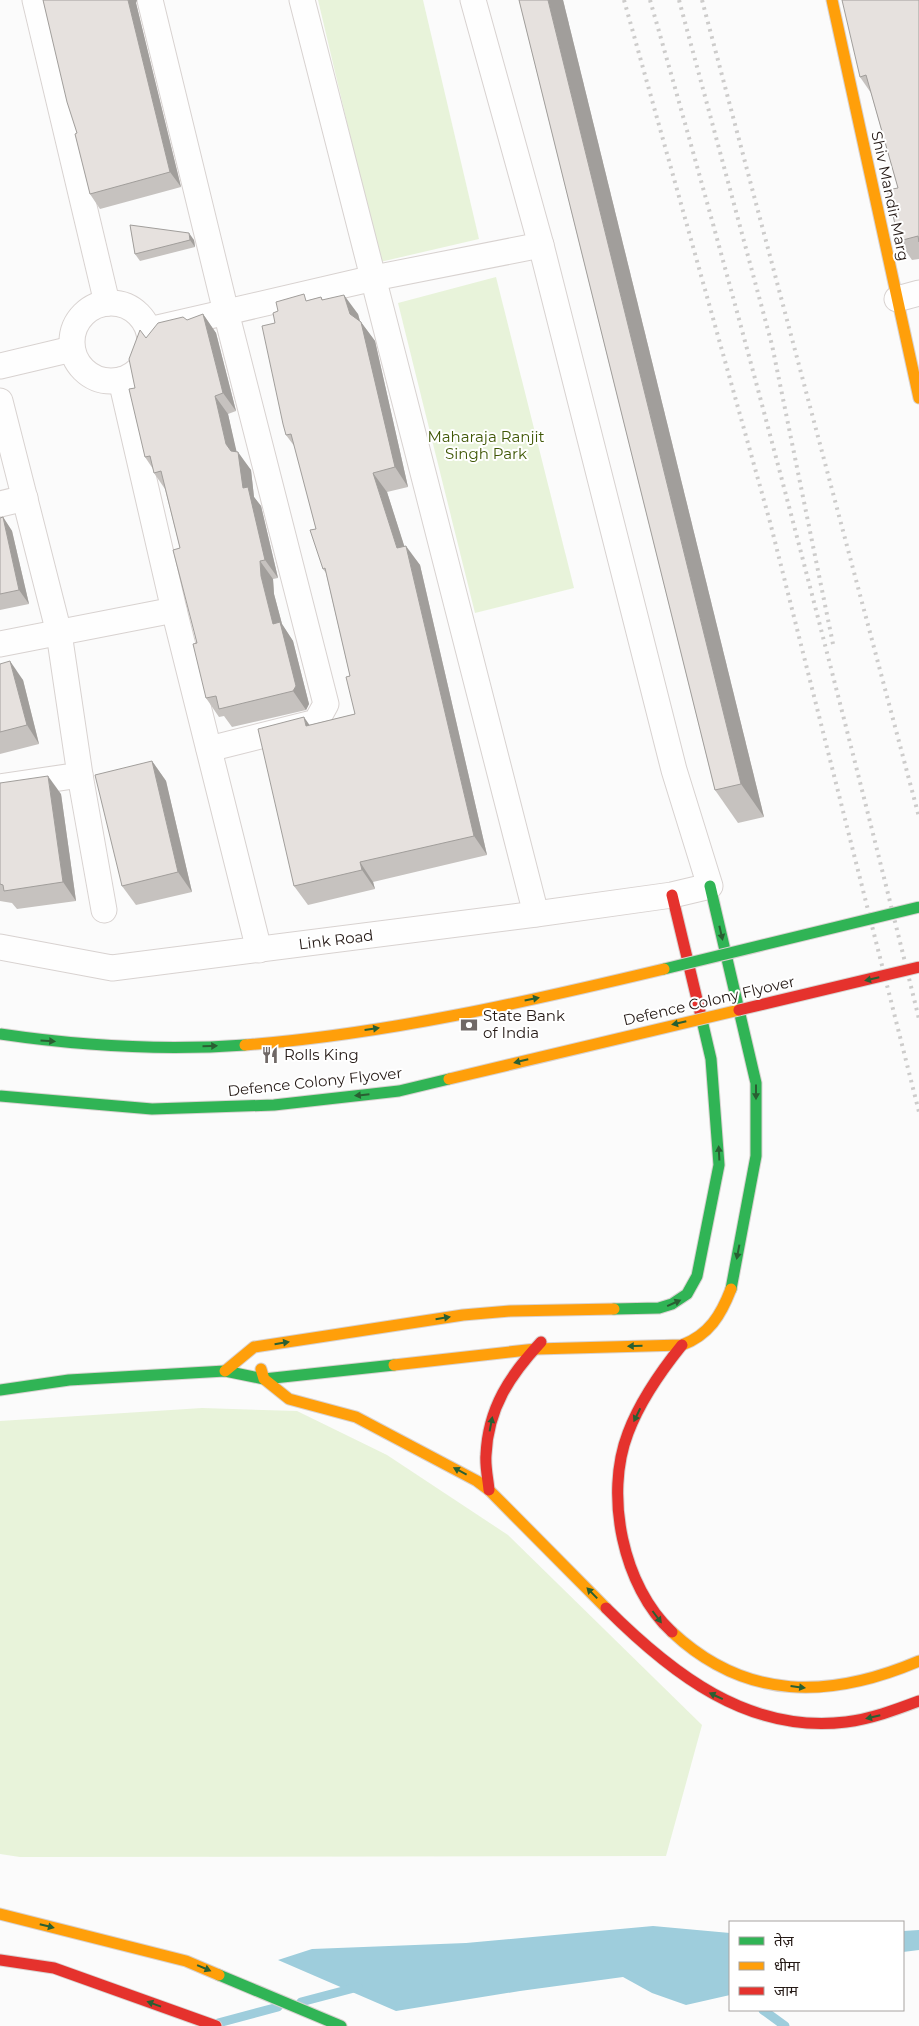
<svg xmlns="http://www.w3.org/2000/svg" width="919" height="2026" font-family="Montserrat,'Noto Sans Devanagari',sans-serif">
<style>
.green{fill:#e8f3da}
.water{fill:#9ecddc}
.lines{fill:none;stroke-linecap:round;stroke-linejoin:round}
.stream{stroke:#9ecddc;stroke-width:9}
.street-casing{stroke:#d8d2d0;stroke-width:27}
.fast-casing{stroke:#d8d2d0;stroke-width:13}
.slow-casing{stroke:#d8d2d0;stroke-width:13}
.jam-casing{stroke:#d8d2d0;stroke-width:13}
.street{stroke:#fefefe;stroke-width:25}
.fast{stroke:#30b455;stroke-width:11}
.slow{stroke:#ff9f0a;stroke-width:11}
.jam{stroke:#e5322d;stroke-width:11}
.rail{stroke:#cdcccb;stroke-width:4;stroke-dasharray:2.5 5;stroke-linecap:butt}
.fast-bridge-casing{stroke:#d8d2d0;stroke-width:13;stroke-linecap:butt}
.slow-bridge-casing{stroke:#d8d2d0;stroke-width:13;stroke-linecap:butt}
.jam-bridge-casing{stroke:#d8d2d0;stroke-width:13;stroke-linecap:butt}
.fast-bridge{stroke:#30b455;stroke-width:11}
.slow-bridge{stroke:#ff9f0a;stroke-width:11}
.jam-bridge{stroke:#e5322d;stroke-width:11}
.wall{fill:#c6c2bf}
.shaded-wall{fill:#a19e9b}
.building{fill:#e6e1de;stroke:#a19e9b}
.oneway{fill:#295f32}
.labels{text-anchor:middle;stroke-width:4;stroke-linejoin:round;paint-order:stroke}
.street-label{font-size:15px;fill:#241915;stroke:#fff}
.park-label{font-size:15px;fill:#3f5705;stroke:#fff}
.poi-label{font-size:15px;fill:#241915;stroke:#fff;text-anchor:start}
</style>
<rect width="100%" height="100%" fill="#fbfbfb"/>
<g class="green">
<path d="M318 0H423L479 239 380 262Z"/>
<path d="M496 277 574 588 475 613 398 303Z"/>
<path d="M202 1408 297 1411 387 1455 508 1535 702 1725 666 1856 20 1857 0 1854V1421Z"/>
</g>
<g class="water">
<path d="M653 1926 730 1933V1995L686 2005 652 1993 623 1977 520 1991 396 2011 278 1960 312 1949 466 1943Z"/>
<path d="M919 1930V1950L903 1952V1931Z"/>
</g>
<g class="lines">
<g class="stream">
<path d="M301 2002 358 1987"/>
<path d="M763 2010 785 2026"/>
<path d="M218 2023 278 2007"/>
</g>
<g class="street-casing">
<g id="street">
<path d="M35 0 107 303"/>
<path d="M150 0 226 312 326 704 316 722 209 749"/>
<path d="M302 0 536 914"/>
<path d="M897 299 919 293"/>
<circle cx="111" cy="342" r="39"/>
<path d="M149 330 374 278 541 245"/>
<path d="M0 366 72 349"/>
<path d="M121 380 174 610 259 950"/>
<path d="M0 401 59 633 80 775 0 787"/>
<path d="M0 504 25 498"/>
<path d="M0 644 174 610"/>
<path d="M80 775 104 910"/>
<path d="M0 947 112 968 536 914 672 895 710 886 674 770 541 245 473 0"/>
</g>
</g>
<g class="fast-casing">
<g id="fast">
<path d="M710 886 756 1083V1156L731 1289"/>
<path d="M614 1309 659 1308 672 1304 687 1294 697 1276 719 1165 711 1059 701 1016"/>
<path d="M0 1390 69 1380 225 1371 264 1379 394 1365"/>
<path d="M219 1975 341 2026"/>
</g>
</g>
<g class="slow-casing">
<g id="slow">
<path d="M832 0 919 398"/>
<path d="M394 1365 536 1349 682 1345C709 1335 721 1315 731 1289"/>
<path d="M261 1369 264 1379 289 1399 356 1417 477 1481 489 1490 606 1608"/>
<path d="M225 1371 254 1347 463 1315 510 1311 614 1309"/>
<path d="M672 1632C746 1701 830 1699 919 1661"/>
<path d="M0 1914 186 1961 219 1975"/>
</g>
</g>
<g class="jam-casing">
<g id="jam">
<path d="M672 895 701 1016"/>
<path d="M489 1490C488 1479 485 1466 486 1455 488 1408 510 1375 541 1342"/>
<path d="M606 1608C671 1673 748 1734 846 1722 871 1719 895 1710 919 1701"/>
<path d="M672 1632C623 1587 604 1495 628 1433 640 1401 661 1371 682 1345"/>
<path d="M0 1960 54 1968 216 2026"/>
</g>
</g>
<use href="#street" class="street"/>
<use href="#fast" class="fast"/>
<use href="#slow" class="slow"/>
<use href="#jam" class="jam"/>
<g class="rail">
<path d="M624 0 770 522 919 1112"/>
<path d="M650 0C747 338 835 677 919 1019"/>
<path d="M679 0 772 345 833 644"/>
<path d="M702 0 919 817"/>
</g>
<g class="fast-bridge-casing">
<g id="fast-bridge">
<path d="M664 969 919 907"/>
<path d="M0 1034C81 1046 163 1051 245 1045"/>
<path d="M0 1096 152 1109 274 1105 399 1091 449 1079"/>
</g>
</g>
<g class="slow-bridge-casing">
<g id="slow-bridge">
<path d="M245 1045C386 1034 526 1002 664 969"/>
<path d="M449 1079 739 1010"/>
</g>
</g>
<g class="jam-bridge-casing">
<path id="jam-bridge" d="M739 1010 919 967"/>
</g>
<use href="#fast-bridge" class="fast-bridge"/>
<use href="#slow-bridge" class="slow-bridge"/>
<use href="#jam-bridge" class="jam-bridge"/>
</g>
<g class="wall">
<path d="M43 0H137L136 3 181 187 100 209 90 194 77 133Z"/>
<path d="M519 0H563L764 817 738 823 715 790Z"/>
<path d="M919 0V259L912 260 899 241 898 188 871 93 860 77Z"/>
<path d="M130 225 194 240 195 247 140 261 135 254Z"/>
<path d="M321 297 323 300 358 314 360 321 375 341 408 487 387 492 404 546 420 565 487 855 373 882 375 889 308 905 294 886 309 725 355 714 350 676 326 573 323 569 316 529 295 447 286 435 275 323 309 300Z"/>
<path d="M203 314 216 333 236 411 228 414 236 452 251 470 254 497 261 506 278 578 273 579 274 594 282 624 293 641 309 704 306 710 232 727 224 716 219 717 206 698 180 548 165 489 154 473 153 469 145 457 135 388 146 338Z"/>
<path d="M3 517 12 531 29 604 0 610V518Z"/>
<path d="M0 664 23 680 39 744 0 754Z"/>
<path d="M152 761 166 781 192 892 136 905 122 886Z"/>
<path d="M0 783 61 794 76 901 17 909 12 903 0 901Z"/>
</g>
<g class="shaded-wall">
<path d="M128 0H137L136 3 181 187 170 172Z"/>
<path d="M548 0H563L764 817 741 784Z"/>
<path d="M189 233 194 240 195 247 190 240Z"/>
<path d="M344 295 358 314 362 329 361 322 375 341 408 487 395 467Z"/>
<path d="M203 314 216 333 236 411 223 393Z"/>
<path d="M215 396 228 414 239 462 238 452 251 470 254 497 261 506 278 578 265 560 243 488 226 444Z"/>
<path d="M373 473 387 492 411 567 397 548Z"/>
<path d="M3 517 12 531 29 604 19 590Z"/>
<path d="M406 546 420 565 487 855 474 836Z"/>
<path d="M260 561 273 579 274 594 282 624 293 641 309 704 306 710 293 691 273 624 261 576Z"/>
<path d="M10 661 23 680 39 744 27 725Z"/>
<path d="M304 717 317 736 306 726Z"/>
<path d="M152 761 166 781 192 892 178 872Z"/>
<path d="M48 776 61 794 76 901 63 882Z"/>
<path d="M360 862 373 882 375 889 362 870Z"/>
</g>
<g class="building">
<path d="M43 0H128L170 172 90 194 75 134 77 133 67 102Z"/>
<path d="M519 0H548L741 784 715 790Z"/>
<path d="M842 0H919V242L918 236 899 241 887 190 898 188 866 75 860 77Z"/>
<path d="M130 225 189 233 190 240 135 254Z"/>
<path d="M304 294 306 301 321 297 322 300 344 295 350 314 361 322 395 467 373 473 397 548 406 546 474 836 360 862 362 870 294 886 258 729 304 717 306 726 355 714 346 677 350 676 325 568 323 569 310 530 316 529 291 434 286 435 283 424 262 326 275 323 273 313 278 311 276 302Z"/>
<path d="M203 314 223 393 215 396 226 444 231 451 238 452 243 488 248 487 265 560 260 561 261 576 273 624 280 622 296 686 293 691 219 709 216 696 206 698 193 644 197 643 173 550 180 548 161 471 154 473 150 456 145 457 129 389 135 388 129 359 140 330 146 338 158 323 183 317 187 320Z"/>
<path d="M3 517 19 590 0 594V518Z"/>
<path d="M10 661 27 725 0 732V664Z"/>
<path d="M152 761 178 872 122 886 95 775Z"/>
<path d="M48 776 63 882 4 891 3 885 0 884V783Z"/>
</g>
<defs><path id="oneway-solid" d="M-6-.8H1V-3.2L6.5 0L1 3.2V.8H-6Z" transform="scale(1.25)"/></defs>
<g class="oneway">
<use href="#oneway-solid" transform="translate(721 933) rotate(77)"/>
<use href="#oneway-solid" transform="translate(872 979) rotate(167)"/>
<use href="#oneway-solid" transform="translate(532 999) rotate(-11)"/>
<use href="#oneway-solid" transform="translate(679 1023) rotate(167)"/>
<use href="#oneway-solid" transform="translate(372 1029) rotate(-8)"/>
<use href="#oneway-solid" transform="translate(48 1041) rotate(3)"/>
<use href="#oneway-solid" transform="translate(210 1046) rotate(-2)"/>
<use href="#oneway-solid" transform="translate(521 1061) rotate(166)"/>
<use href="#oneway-solid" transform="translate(756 1092) rotate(90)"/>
<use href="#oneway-solid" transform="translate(362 1095) rotate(174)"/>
<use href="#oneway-solid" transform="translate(719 1153) rotate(-93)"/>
<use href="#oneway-solid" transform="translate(738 1252) rotate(101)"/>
<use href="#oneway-solid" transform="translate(674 1303) rotate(-24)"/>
<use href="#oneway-solid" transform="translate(443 1318) rotate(-9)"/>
<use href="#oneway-solid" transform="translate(282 1343) rotate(-9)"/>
<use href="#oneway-solid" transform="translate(635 1346) rotate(179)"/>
<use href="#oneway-solid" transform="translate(637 1415) rotate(116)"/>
<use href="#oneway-solid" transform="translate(491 1424) rotate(-79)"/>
<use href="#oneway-solid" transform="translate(460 1471) rotate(-152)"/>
<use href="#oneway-solid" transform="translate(592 1593) rotate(-134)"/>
<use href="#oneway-solid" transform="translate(657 1617) rotate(53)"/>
<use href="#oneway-solid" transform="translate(798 1687) rotate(7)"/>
<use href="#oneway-solid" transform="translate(716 1696) rotate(-155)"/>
<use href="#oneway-solid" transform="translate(873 1717) rotate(167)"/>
<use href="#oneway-solid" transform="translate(47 1926) rotate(14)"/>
<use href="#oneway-solid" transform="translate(204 1968) rotate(23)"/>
<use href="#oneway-solid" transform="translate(154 2004) rotate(-160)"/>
</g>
<defs>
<g id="bank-bare" transform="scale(1.35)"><path d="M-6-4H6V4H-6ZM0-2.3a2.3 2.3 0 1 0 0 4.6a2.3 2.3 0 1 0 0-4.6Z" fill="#6f6866" stroke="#fff" stroke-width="2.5" paint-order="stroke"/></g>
<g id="restaurant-bare" transform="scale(1.35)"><path d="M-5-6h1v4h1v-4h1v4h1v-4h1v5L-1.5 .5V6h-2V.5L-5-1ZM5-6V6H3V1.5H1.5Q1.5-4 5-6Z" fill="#6f6866" stroke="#fff" stroke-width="2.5" paint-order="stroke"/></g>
</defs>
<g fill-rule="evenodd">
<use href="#bank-bare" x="469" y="1025"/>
<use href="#restaurant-bare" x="270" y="1055"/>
</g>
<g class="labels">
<g class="street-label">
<text transform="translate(890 196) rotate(78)" y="5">Shiv Mandir Marg</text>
<text transform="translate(336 940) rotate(-7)" y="5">Link Road</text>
<text transform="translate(709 1001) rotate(-13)" y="5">Defence Colony Flyover</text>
<text transform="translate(315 1082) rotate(-6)" y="5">Defence Colony Flyover</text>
</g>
<g class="park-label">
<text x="486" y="442">Maharaja Ranjit<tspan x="486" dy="17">Singh Park</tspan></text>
</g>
<g class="poi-label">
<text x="483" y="1021">State Bank<tspan x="483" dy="17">of India</tspan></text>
<text x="284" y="1060">Rolls King</text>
</g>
</g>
<rect x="729" y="1921" width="175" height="90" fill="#ffffff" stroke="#a7a3a1"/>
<rect x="739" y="1937" width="25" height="8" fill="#30b455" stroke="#a7a3a1"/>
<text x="774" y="1946" font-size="15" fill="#241915">तेज़</text>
<rect x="739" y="1962" width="25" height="8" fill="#ff9f0a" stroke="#a7a3a1"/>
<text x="774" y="1971" font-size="15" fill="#241915">धीमा</text>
<rect x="739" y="1987" width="25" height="8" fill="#e5322d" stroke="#a7a3a1"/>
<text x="774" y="1996" font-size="15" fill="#241915">जाम</text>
</svg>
